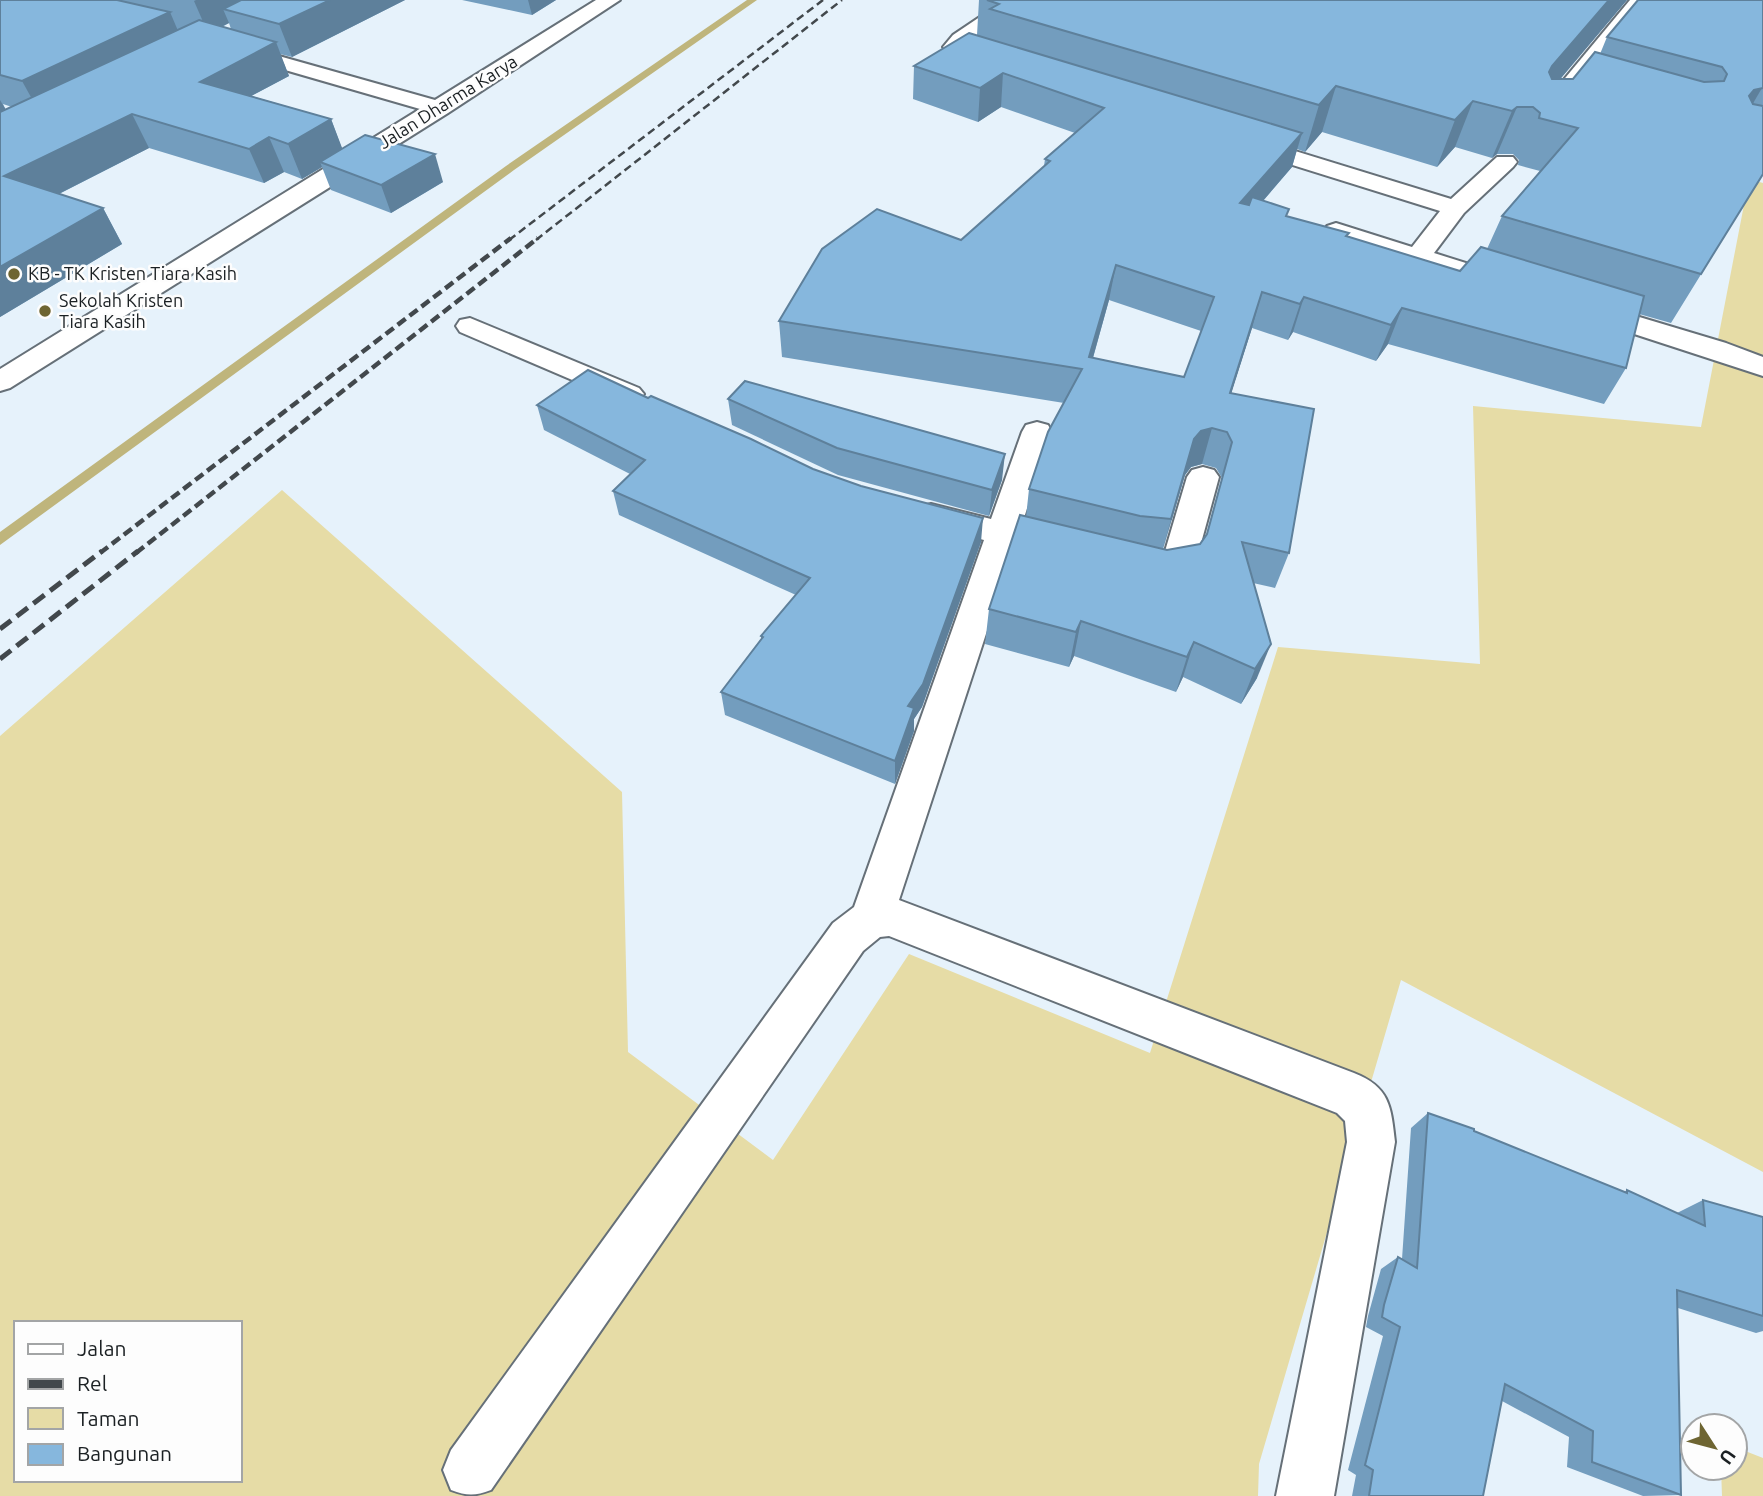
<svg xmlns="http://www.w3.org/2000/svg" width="1763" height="1496" font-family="Ubuntu,sans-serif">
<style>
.green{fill:#e6dca6;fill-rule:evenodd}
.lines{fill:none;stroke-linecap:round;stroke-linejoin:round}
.stream{fill:#bfb57c;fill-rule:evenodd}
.minor-casing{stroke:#667078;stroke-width:4}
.minor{fill:#fff;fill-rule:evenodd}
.rail-far2{stroke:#42484c;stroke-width:2.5;stroke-dasharray:8 4.5;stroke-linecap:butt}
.rail-far1{stroke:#42484c;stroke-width:4.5;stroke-dasharray:10 5;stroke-linecap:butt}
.rail{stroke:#42484c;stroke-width:5;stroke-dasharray:14 7;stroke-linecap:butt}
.wall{fill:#739dbe;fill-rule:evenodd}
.shaded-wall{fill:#5e809b}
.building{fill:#86b7dd;stroke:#5e809b;stroke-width:2;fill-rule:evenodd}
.poi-dot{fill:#6e6532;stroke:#fdfdfd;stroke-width:2.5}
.labels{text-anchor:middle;stroke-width:5;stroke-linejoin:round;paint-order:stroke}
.far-street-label{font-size:18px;fill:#1b2023;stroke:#fdfdfd}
.far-poi-label{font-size:18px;fill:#1b2023;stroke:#fdfdfd;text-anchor:start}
</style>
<rect width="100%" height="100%" fill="#e6f2fb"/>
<g class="green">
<path d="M1749 179 1763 183V1172L1401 980 1259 1464 1258 1496H0V736L282 490 622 792 628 1052 773 1160 909 954 1150 1053 1278 647 1480 664 1473 406 1701 427ZM16 1323H240V1480H16Z"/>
<path d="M1735 1447 1763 1458V1496H1722L1721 1468H1735Z"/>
</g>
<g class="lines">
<path class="stream" d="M747 0H757L514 170 0 545V532L506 166Z"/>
<g class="minor-casing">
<g id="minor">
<path d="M596 0H620L448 113 10 388 0 391V369L420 109 226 53 223 49 226 45H240L435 100Z"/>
<path d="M1005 0H1028L964 47 999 60 1003 64 999 68C982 73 953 62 943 47L953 35Z"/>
<path d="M1630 0H1650L1572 99H1556L1553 94 1556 89Z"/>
<path d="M1243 135 1451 199 1497 157H1513L1517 162 1513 167 1464 213 1434 253 1520 280 1524 286 1520 292 1511 294 1502 292 1327 236 1323 231 1327 226 1336 223 1412 247 1440 211 1235 147 1231 142 1235 137Z"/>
<path d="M1586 301 1726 343 1763 357V376L1576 315 1572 309 1576 303Z"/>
<path d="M470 318 639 388 644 394 639 400 629 403 619 400 460 332 456 326 460 320Z"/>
<path d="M1037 422 1048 425 1052 432 1021 527 1074 541 1079 549 1074 557 1062 561 1014 548 899 900 1354 1073C1390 1087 1391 1107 1395 1142L1334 1496H1276L1347 1142 1345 1121 1337 1113 889 936 880 937 863 951 491 1490C475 1496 467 1496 451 1490L443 1470 451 1450 833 923 854 907 984 540 919 523 915 515 919 507 931 504 991 519 1022 432 1026 425Z"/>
<path d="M1203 467 1214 470 1219 477 1194 569 1189 577 1158 583 1136 577 1131 569 1136 561 1148 557 1163 558 1187 477 1192 470Z"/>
</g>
</g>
<use href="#minor" class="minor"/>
<g class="rail-far2">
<path d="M509 240 823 0"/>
<path d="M536 240 842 0"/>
</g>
<g class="rail-far1">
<path d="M100 553 511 238"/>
<path d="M136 553 538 238"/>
</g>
<g class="rail">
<path d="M0 629 102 551"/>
<path d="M0 659 138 551"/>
</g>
</g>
<g class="wall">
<path d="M0 0H405L292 57 280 54 289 76 251 96 331 119 342 149 443 182 391 213 331 190 322 167 302 179 284 172 264 183 149 148 59 194 103 208 122 244 0 317ZM229 23 231 29 222 27ZM3 104 12 107 6 110Z"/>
<path d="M462 0H556L532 15Z"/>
<path d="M979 0H1627L1560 79H1573L1600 54 1607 37 1763 0V174L1671 323 1639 314 1626 368 1604 404 1388 344 1376 361 1293 332 1288 340 1252 328 1231 393 1289 553 1275 588 1253 583 1257 678 1241 704 1183 677 1176 692 1074 656 1069 667 985 644 989 609 1026 517 1029 489 1064 403 782 357 779 321 961 240 1044 166 1045 159 1075 133 1001 107 978 122 913 99 914 66 977 35ZM1322 132 1437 167 1455 147 1492 158 1497 154H1513L1519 160 1518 165 1540 171 1502 216 1487 249 1460 271 1347 237 1287 216 1263 201 1292 167 1297 149 1305 152ZM1109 300 1201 331 1184 377 1093 358ZM1202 464 1216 468 1222 478 1206 536 1200 544 1167 550 1163 549 1185 475 1191 467Z"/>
<path d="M648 398 981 542 922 707 914 719V731L895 784 725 715 721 692 761 639V636L796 595 619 515 613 491 630 474 544 430 537 405Z"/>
<path d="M728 399 1002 480 989 516 838 475 732 425Z"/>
<path d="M1428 1113 1624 1192 1627 1190 1677 1213 1703 1200 1763 1217V1331L1756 1333 1678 1308 1681 1495 1643 1496 1567 1467 1569 1437 1502 1401 1483 1496H1352L1356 1475 1348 1470 1383 1336 1366 1327 1368 1316 1381 1269 1398 1257 1402 1259 1411 1128Z"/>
</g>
<g class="shaded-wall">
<path d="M196 0H277L223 9 229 23 208 33 194 1Z"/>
<path d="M330 0H405L292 57 279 24Z"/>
<path d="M528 0H556L532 15Z"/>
<path d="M1609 0H1627L1535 109 1549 72 1552 66Z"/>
<path d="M170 12 184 45 41 115 22 81Z"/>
<path d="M276 42 289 76 215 115 200 82Z"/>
<path d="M1003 73 1001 107 978 122 980 88Z"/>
<path d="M1336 86 1322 132 1305 152 1319 105Z"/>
<path d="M1762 88 1735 134 1749 96 1754 90Z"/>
<path d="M0 100 16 127 0 137Z"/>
<path d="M1473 101 1455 147 1437 167 1455 120Z"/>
<path d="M1517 107 1497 154 1492 158 1512 111Z"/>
<path d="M132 114 149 148 25 211 4 176Z"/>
<path d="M331 119 344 153 320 162 322 167 302 179 288 144Z"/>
<path d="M1302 133 1292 167 1231 238 1240 203Z"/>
<path d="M269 137 284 172 264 183 249 149Z"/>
<path d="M435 154 443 182 391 213 381 185Z"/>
<path d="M103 208 122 244 0 317V267Z"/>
<path d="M1116 265 1109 300 1083 393 1089 357Z"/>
<path d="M1262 292 1252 328 1220 429 1230 393Z"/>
<path d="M1304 297 1293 332 1288 340 1300 304Z"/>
<path d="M1402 308 1388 344 1376 361 1391 325Z"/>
<path d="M1212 428 1202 464 1191 467 1185 475 1161 555 1194 439 1201 431Z"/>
<path d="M1005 454 1002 480 989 516 992 490Z"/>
<path d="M983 518 981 542 922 707 914 719V731L895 784V761L908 706Z"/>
<path d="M1081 621 1074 656 1069 667 1076 632Z"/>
<path d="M1194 642 1183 677 1176 692 1187 657Z"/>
<path d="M1271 644 1257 678 1241 704 1255 669Z"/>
</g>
<g class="building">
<path d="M0 0H117L170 12 22 81 0 75Z"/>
<path d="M241 0H330L279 24 223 9Z"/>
<path d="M987 0H1609L1552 66 1549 72 1552 79H1573L1595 52 1704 82 1724 81 1727 74 1722 67 1607 37 1638 0H1763V88L1754 90 1749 96 1753 104 1763 106V174L1701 274 1502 216 1578 128 1539 118 1540 113 1533 107H1517L1512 111 1473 101 1455 120 1336 86 1319 105 990 9 999 4Z"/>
<path d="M199 20 276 42 200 82 331 119 288 144 269 137 249 149 132 114 4 176 103 208 0 267V112Z"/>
<path d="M969 33 1302 133 1240 203 1249 205 1252 197 1289 209 1286 216 1349 233 1346 236 1460 271 1481 247 1644 296 1626 368 1402 308 1391 325 1304 297 1300 304 1262 292 1230 393 1314 409 1289 553 1242 542 1271 644 1255 669 1194 642 1187 657 1081 621 1076 632 989 609 1020 515 1167 550 1200 544 1207 534 1232 442 1227 432 1212 428 1201 431 1194 439 1171 519 1140 516 1029 489 1048 432 1082 369 779 321 822 249 877 209 961 240 1050 161 1045 159 1104 108 1003 73 980 88 914 66ZM1116 265 1214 297 1184 377 1089 357Z"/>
<path d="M365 135 435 154 381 185 320 162Z"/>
<path d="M588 370 648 398 651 396 751 439 813 469 861 486 983 518 923 684 908 706 914 708 895 761 721 692 763 637 761 636 810 578 613 491 645 460 537 405Z"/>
<path d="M745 381 1005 454 992 490 837 448 728 399Z"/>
<path d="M1428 1113 1474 1129V1131L1627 1193V1190L1705 1226 1703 1200 1763 1217V1316L1677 1290 1681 1495 1592 1462 1593 1431 1505 1384 1483 1496H1369L1373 1470 1365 1465 1400 1327 1382 1317 1384 1305 1398 1257 1417 1268Z"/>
</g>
<g class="poi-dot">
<circle cx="14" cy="274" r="7"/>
<circle cx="45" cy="311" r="7"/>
</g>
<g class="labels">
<g class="far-street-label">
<text transform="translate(448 102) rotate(-32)" y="6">Jalan Dharma Karya</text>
</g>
<g class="far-poi-label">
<text x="28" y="280">KB - TK Kristen Tiara Kasih</text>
<text x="59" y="307">Sekolah Kristen<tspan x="59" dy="21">Tiara Kasih</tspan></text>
</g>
</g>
<rect x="14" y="1321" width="228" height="161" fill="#fdfdfd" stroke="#a3a5a6" stroke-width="2"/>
<rect x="28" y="1344" width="35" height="10" fill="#ffffff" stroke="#a3a5a6" stroke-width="2"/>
<text x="77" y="1356" font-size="21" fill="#1b2023">Jalan</text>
<rect x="28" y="1379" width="35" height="10" fill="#42484c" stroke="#a3a5a6" stroke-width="2"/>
<text x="77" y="1391" font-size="21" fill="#1b2023">Rel</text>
<rect x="28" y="1408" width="35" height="21" fill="#e6dca6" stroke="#a3a5a6" stroke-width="2"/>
<text x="77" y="1426" font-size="21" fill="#1b2023">Taman</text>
<rect x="28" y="1444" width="35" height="21" fill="#86b7dd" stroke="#a3a5a6" stroke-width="2"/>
<text x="77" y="1461" font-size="21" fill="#1b2023">Bangunan</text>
<g transform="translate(1714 1447) rotate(126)"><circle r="33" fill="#fdfdfd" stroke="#a3a5a6" stroke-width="2"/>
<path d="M0-5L12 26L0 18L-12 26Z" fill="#6e6532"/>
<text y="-10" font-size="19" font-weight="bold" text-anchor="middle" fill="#1b2023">U</text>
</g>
</svg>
